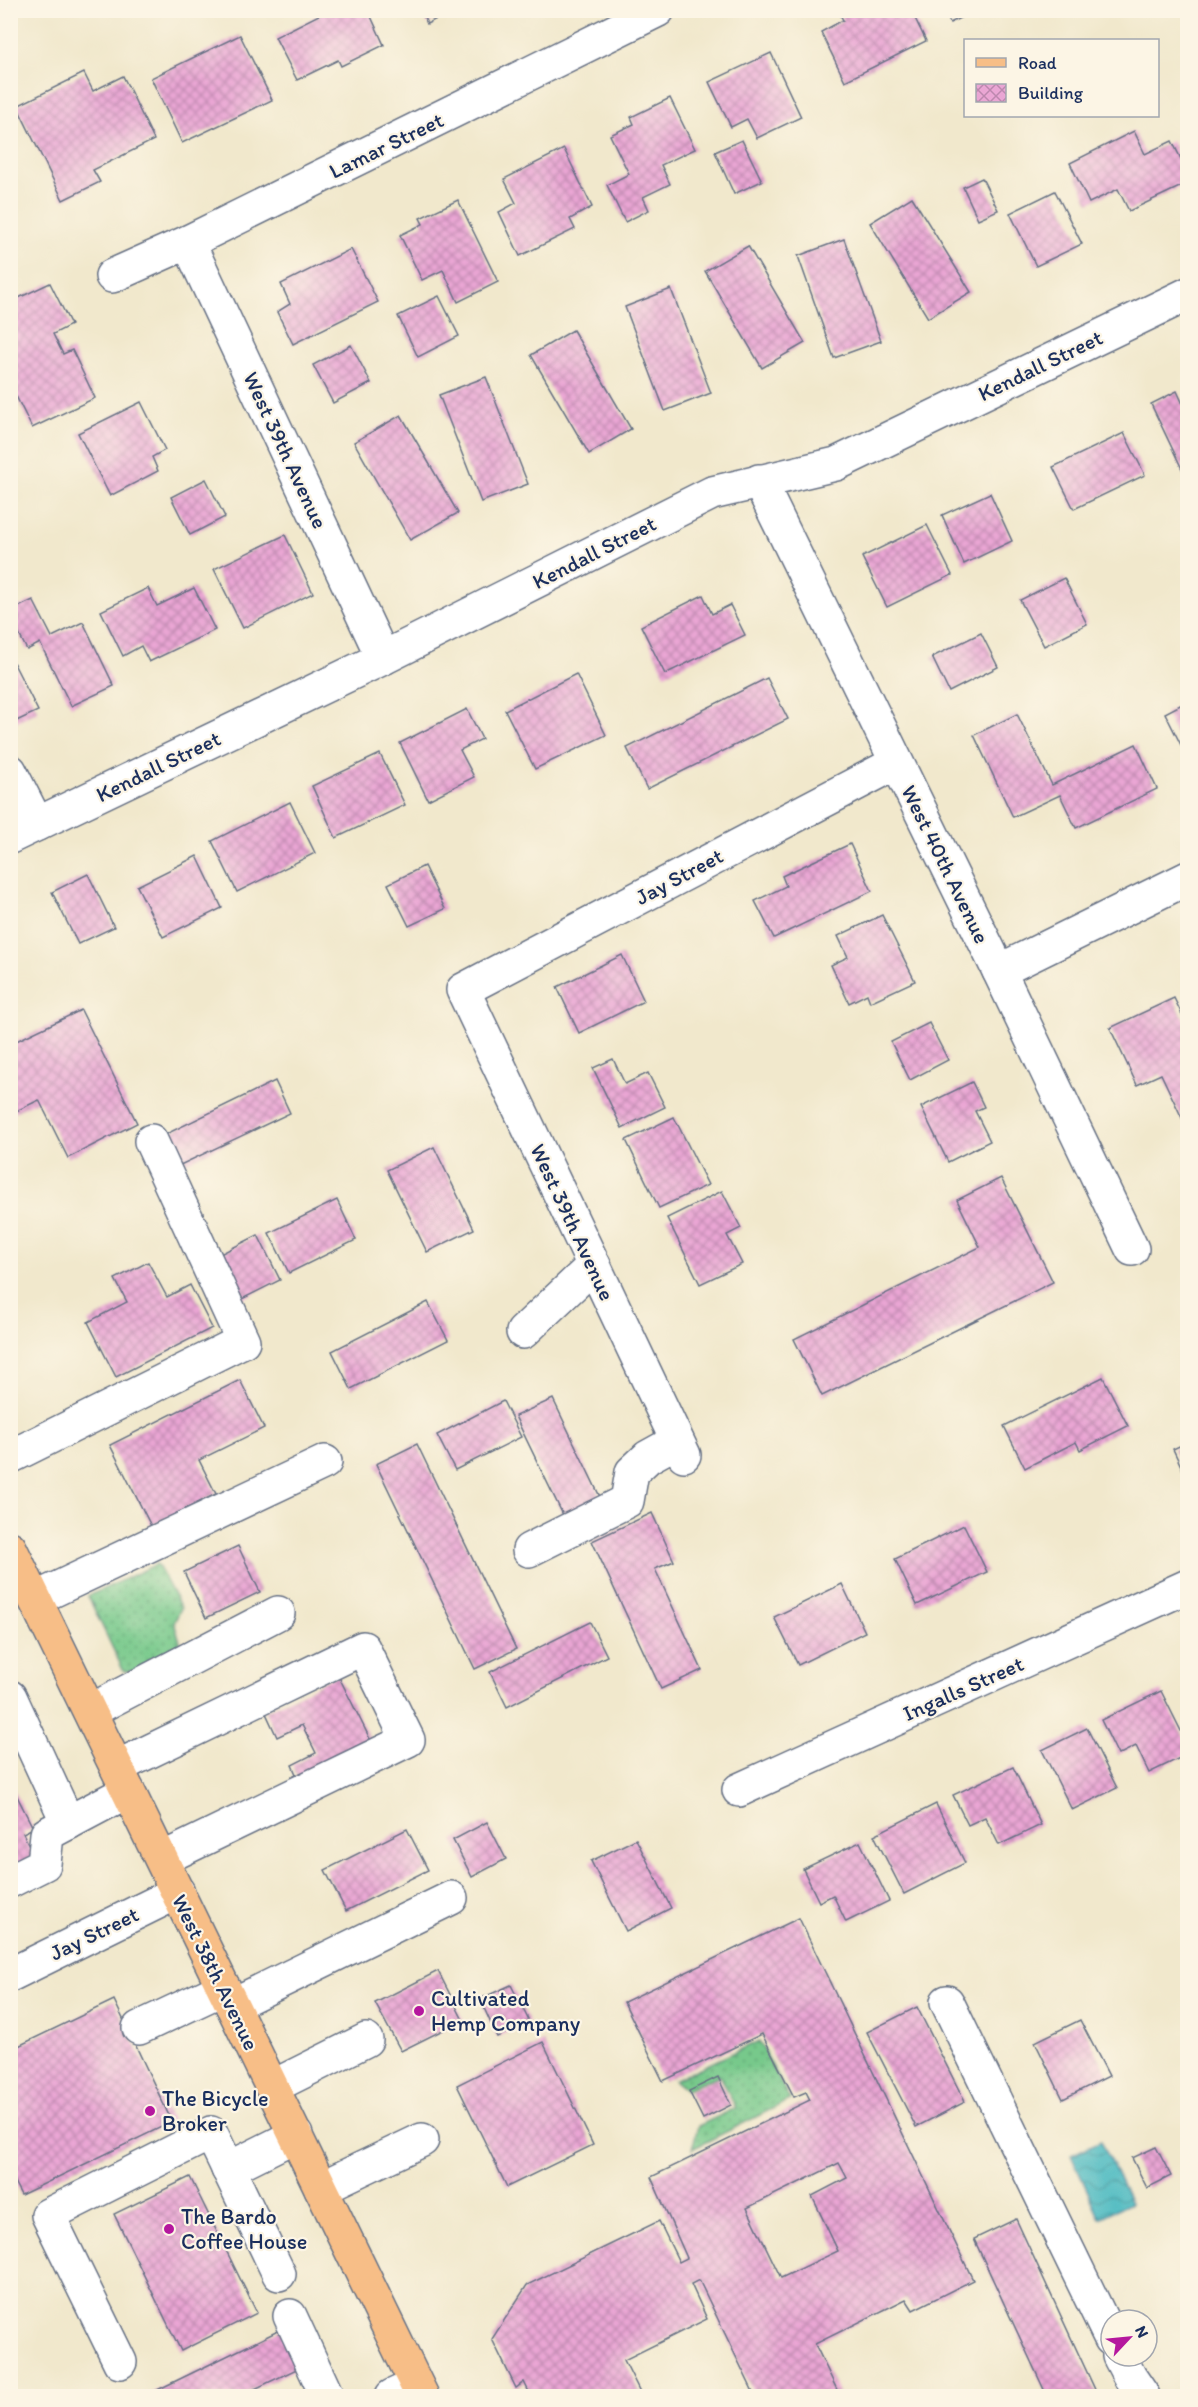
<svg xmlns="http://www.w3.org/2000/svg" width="1198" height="2407" font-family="Itim,sans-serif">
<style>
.grass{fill:url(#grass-dots);stroke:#497c74;stroke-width:1.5}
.water{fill:url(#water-waves);stroke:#337490;stroke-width:1.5}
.building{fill:url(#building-cross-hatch);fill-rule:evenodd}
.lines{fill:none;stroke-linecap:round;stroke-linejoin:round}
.minor-casing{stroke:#667084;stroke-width:36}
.major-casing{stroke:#667084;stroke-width:36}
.minor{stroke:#fff;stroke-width:33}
.major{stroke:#f7be87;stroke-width:33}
.poi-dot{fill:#b5179e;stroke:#fcf5e5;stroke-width:2}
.labels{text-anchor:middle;stroke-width:4.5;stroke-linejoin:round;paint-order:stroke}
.street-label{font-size:22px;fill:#1b2f5e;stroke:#fcf5e5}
.poi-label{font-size:22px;fill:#1b2f5e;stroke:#fcf5e5;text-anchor:start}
</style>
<defs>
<pattern id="grass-dots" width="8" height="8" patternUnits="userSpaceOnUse" patternTransform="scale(1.5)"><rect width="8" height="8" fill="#77c98b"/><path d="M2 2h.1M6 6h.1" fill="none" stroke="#61a475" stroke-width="1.8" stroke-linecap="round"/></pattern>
<pattern id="water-waves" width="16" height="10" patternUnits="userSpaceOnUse" patternTransform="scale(1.5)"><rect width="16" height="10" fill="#4bbac1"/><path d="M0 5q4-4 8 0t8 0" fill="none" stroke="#3e98a0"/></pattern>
<pattern id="building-cross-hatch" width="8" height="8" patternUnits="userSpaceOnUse" patternTransform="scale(1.5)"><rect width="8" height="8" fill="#eaa6d4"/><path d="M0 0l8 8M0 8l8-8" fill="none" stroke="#bd88af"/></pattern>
</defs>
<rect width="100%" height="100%" fill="#fcf5e5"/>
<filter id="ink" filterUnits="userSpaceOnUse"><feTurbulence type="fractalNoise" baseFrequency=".0167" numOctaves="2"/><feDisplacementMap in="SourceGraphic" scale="12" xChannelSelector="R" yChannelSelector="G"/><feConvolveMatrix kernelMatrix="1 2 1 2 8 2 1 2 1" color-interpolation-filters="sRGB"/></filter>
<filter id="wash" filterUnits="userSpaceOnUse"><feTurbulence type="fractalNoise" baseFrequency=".008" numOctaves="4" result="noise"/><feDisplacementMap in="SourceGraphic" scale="24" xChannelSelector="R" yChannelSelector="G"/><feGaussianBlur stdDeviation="1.35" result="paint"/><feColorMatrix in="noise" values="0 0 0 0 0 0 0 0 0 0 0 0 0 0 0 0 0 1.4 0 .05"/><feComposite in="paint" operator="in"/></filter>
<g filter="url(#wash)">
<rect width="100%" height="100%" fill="#f1e8cc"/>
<g class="grass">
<path d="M157 1564 181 1608 174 1623 181 1644 134 1671 124 1672 88 1596Z"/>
<path d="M759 2041 790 2100 692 2149 698 2126 736 2108 720 2075 686 2090 674 2080Z"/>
</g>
<path class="water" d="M1101 2141 1131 2203 1100 2218 1071 2155Z"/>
<g id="blocks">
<g class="building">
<path d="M319 10H368L384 45 341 66 338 60 297 80 275 37 321 14Z"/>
<path d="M421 10H453L427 24Z"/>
<path d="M843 10H911L926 41 845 81 821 32 843 20 839 13Z"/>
<path d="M944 10H976L950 23Z"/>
<path d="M240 35 272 100 182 143 151 78Z"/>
<path d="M771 53 801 117 757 138 747 119 731 127 709 82Z"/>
<path d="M84 73 93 91 123 76 154 140 93 170 100 182 63 200 17 106Z"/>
<path d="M670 98 695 149 661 165 670 184 643 197 649 210 625 222 607 185 629 174 610 135 634 124 631 117Z"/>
<path d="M1134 131 1145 154 1172 141 1188 173V183L1129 211 1118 189 1089 203 1070 163Z"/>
<path d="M742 140 762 181 734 194 715 152Z"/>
<path d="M564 149 592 207 570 219 575 229 520 256 499 212 516 203 504 179Z"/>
<path d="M982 178 998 210 978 219 963 187Z"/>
<path d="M1055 191 1082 244 1036 266 1010 213Z"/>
<path d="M912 197 971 292 928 318 870 223Z"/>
<path d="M458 200 498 282 458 302 443 270 422 280 400 235 423 224 420 218Z"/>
<path d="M844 239 881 341 834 358 798 256Z"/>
<path d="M748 246 805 343 762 368 705 271Z"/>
<path d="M351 249 378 302 293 344 277 312 290 304 281 284Z"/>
<path d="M50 283 71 325 53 334 63 354 72 350 95 398 32 428 10 384V302Z"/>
<path d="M671 289 711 393 665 411 625 307Z"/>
<path d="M439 296 459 336 418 357 398 316Z"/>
<path d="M573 330 631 429 589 454 531 355Z"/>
<path d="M351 345 371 383 333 403 313 365Z"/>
<path d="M486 377 528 484 481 502 439 395Z"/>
<path d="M1177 391 1183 404 1188 402V474L1185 475 1151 404Z"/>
<path d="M141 402 165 450 152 457 158 471 110 496 78 433Z"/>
<path d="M401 415 458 513 410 540 354 442Z"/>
<path d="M1124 433 1145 475 1074 509 1053 467Z"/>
<path d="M206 479 225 517 190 535 171 497Z"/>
<path d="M990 493 1012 541 964 564 942 515Z"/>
<path d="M927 525 952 575 887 607 862 557Z"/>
<path d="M285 535 313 593 243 628 214 569Z"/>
<path d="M1064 578 1087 624 1044 646 1020 600Z"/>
<path d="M148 588 157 606 194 588 215 630 149 662 141 646 123 656 101 611Z"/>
<path d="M703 595 712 614 730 605 745 635 665 674 641 626Z"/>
<path d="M33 600 52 637 83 622 114 686 71 706 40 643 27 650 10 616V611Z"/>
<path d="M981 633 998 667 949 692 932 657Z"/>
<path d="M10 656 38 711 10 724Z"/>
<path d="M576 674 606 735 535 769 505 710Z"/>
<path d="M767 678 788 719 647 789 627 748Z"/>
<path d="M1188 701V759L1165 713Z"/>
<path d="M467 709 482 739 460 750 474 777 428 800 400 743Z"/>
<path d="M1017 714 1052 785 1136 744 1157 789 1076 828 1060 795 1013 817 974 735Z"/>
<path d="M380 754 405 805 336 838 312 786Z"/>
<path d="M290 802 315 853 237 892 212 841Z"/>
<path d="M850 844 872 891 774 938 755 901 786 886 782 876Z"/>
<path d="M197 856 222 908 163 937 137 886Z"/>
<path d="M424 866 445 909 409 926 388 884Z"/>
<path d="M88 874 114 927 78 944 52 892Z"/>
<path d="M882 915 915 981 870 1002 867 994 849 1003 831 965 848 957 838 936Z"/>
<path d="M622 955 644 1001 579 1033 557 987Z"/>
<path d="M1174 998 1188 1027V1118L1183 1120 1161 1074 1137 1085 1110 1028Z"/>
<path d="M81 1010 137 1123 68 1158 39 1100 10 1114V1044Z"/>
<path d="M929 1023 948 1060 910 1080 891 1042Z"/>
<path d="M613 1059 625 1084 648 1073 665 1107 622 1128 593 1068Z"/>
<path d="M275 1081 290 1113 176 1167 162 1136Z"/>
<path d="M972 1082 984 1107 975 1111 990 1141 948 1162 921 1107Z"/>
<path d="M674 1117 708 1185 659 1208 626 1140Z"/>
<path d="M434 1147 474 1229 427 1252 387 1170Z"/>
<path d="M1001 1178 1053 1282 822 1396 794 1339 980 1247 957 1200Z"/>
<path d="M722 1191 741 1228 727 1235 742 1264 700 1284 667 1218Z"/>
<path d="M337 1200 356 1240 289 1273 269 1233Z"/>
<path d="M258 1235 280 1280 242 1299 220 1254Z"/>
<path d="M148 1262 167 1297 190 1285 212 1328 116 1377 88 1322 127 1302 115 1279Z"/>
<path d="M428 1302 448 1340 351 1389 332 1351Z"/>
<path d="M1103 1377 1128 1426 1080 1450 1076 1442 1025 1468 1004 1426Z"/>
<path d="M240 1380 264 1428 199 1460 216 1494 151 1526 110 1445Z"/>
<path d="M553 1399 602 1501 565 1519 515 1416Z"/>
<path d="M503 1401 521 1437 455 1470 437 1435Z"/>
<path d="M1188 1442V1481L1173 1449Z"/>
<path d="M417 1444 516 1649 475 1669 376 1464Z"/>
<path d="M652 1513 674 1561 655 1569 702 1670 661 1689 592 1541Z"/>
<path d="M964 1525 987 1572 917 1605 895 1559Z"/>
<path d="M238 1546 260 1592 206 1618 184 1572Z"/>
<path d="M842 1584 865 1632 798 1665 774 1617Z"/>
<path d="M590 1622 607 1656 507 1707 490 1672Z"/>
<path d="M338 1675 374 1747 300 1783 292 1765 316 1753 302 1725 277 1737 265 1711Z"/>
<path d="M1161 1691 1188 1745V1754L1149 1773 1136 1746 1118 1755 1101 1720Z"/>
<path d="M1087 1728 1117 1788 1072 1810 1042 1750Z"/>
<path d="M1013 1767 1041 1825 999 1845 985 1817 968 1825 953 1795Z"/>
<path d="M10 1782 33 1828 23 1833 36 1860 10 1873Z"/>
<path d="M936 1804 965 1863 904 1894 874 1835Z"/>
<path d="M487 1822 506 1859 472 1877 453 1840Z"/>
<path d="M407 1829 428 1870 346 1911 325 1870Z"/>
<path d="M636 1839 671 1908 626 1931 591 1861Z"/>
<path d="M860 1842 889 1901 846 1922 833 1895 819 1902 803 1869Z"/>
<path d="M799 1918 973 2280 913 2310 906 2299 815 2344 840 2396H755L699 2280 691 2284 707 2319 624 2360 642 2396H531L524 2382 516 2388 492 2339 527 2285 659 2221 679 2262 687 2258 651 2177 810 2100 806 2092 794 2097 762 2034 663 2081 624 2002ZM839 2163 847 2178 812 2196 838 2251 781 2278 747 2208Z"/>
<path d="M438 1971 463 2020 401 2051 375 2003Z"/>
<path d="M511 1985 529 2021 497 2037 480 1999Z"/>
<path d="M114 2000 172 2122 21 2195 10 2174V2050Z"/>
<path d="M917 2007 965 2102 916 2127 867 2032Z"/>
<path d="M1080 2020 1109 2076 1063 2099 1035 2042Z"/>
<path d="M543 2042 593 2145 507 2187 457 2085Z"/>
<path d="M718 2077 731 2105 703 2119 689 2091Z"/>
<path d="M1156 2147 1171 2176 1147 2188 1132 2158Z"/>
<path d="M190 2177 257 2313 181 2351 114 2214Z"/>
<path d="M1016 2219 1098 2396H1047L974 2239Z"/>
<path d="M282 2329 301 2367 240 2396H145Z"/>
</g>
</g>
</g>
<g filter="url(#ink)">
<use href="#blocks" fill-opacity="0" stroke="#667084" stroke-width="1.5"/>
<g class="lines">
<g class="minor-casing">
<g id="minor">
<path d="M188 242 383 658"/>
<path d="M112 276 188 242 658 10"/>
<path d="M759 481 999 971 1132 1249"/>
<path d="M10 771 37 824"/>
<path d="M10 837 383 658 712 493 836 464 1188 294"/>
<path d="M999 971 1188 878"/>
<path d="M523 1332 594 1265"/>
<path d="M684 1455 463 990 896 763"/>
<path d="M10 1457 243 1341 151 1141"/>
<path d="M529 1550 627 1501 632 1472 648 1457 677 1441"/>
<path d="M35 1599 325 1462"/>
<path d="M10 1697 68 1823"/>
<path d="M90 1711 278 1613"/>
<path d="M117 1767 363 1648 408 1740 162 1859"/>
<path d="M739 1790 1188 1586"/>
<path d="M10 1881 44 1864 47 1834 128 1791"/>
<path d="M10 1975 178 1892"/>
<path d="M947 2002 1111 2339"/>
<path d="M232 2005 451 1898"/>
<path d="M139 2028 224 1988"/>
<path d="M272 2087 366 2040"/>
<path d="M228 2169 296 2135"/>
<path d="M321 2188 422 2140"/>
<path d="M290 2316 327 2396"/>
<path d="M1119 2356 1130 2377 1143 2396"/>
<path d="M120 2362 48 2215 211 2133 279 2274"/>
<path d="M392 2396 416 2385"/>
</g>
</g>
<g class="major-casing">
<path id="major" d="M10 1548 422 2396"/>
</g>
<use href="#minor" class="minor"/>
<use href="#major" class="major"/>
</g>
</g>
<g class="poi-dot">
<circle cx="419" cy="2011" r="6"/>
<circle cx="150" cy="2111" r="6"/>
<circle cx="169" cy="2229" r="6"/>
</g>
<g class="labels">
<g class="street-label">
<text transform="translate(386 145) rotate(-26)" y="8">Lamar Street</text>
<text transform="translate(1040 365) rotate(-26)" y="8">Kendall Street</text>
<text transform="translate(286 450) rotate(65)" y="8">West 39th Avenue</text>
<text transform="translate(594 552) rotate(-27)" y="8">Kendall Street</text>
<text transform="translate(158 766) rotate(-26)" y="8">Kendall Street</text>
<text transform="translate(946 864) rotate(64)" y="8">West 40th Avenue</text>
<text transform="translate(679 876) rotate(-28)" y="8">Jay Street</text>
<text transform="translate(573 1222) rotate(65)" y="8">West 39th Avenue</text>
<text transform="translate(963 1688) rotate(-24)" y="8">Ingalls Street</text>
<text transform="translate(94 1933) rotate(-26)" y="8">Jay Street</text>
<text transform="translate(216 1972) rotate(64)" y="8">West 38th Avenue</text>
</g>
<g class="poi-label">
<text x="431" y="2006">Cultivated<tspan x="431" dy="25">Hemp Company</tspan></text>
<text x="162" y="2106">The Bicycle<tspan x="162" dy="25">Broker</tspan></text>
<text x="181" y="2224">The Bardo<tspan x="181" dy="25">Coffee House</tspan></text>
</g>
</g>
<rect width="1198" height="2407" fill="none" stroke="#fcf5e5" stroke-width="36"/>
<rect x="964" y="39" width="195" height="78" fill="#fcf5e5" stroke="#a2a6af" stroke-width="1.5"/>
<rect x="976" y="58" width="30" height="9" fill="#f7be87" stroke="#a2a6af" stroke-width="1.5"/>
<text x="1018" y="69" font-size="18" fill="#1b2f5e">Road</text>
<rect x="976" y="84" width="30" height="18" fill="url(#building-cross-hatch)" stroke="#a2a6af" stroke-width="1.5"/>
<text x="1018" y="99" font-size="18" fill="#1b2f5e">Building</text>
<g transform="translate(1129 2338) rotate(64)"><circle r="28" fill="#fcf5e5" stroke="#a2a6af" stroke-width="1.5"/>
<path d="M0-4.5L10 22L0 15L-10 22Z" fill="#b5179e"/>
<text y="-9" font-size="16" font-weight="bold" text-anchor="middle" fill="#1b2f5e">N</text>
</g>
</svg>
